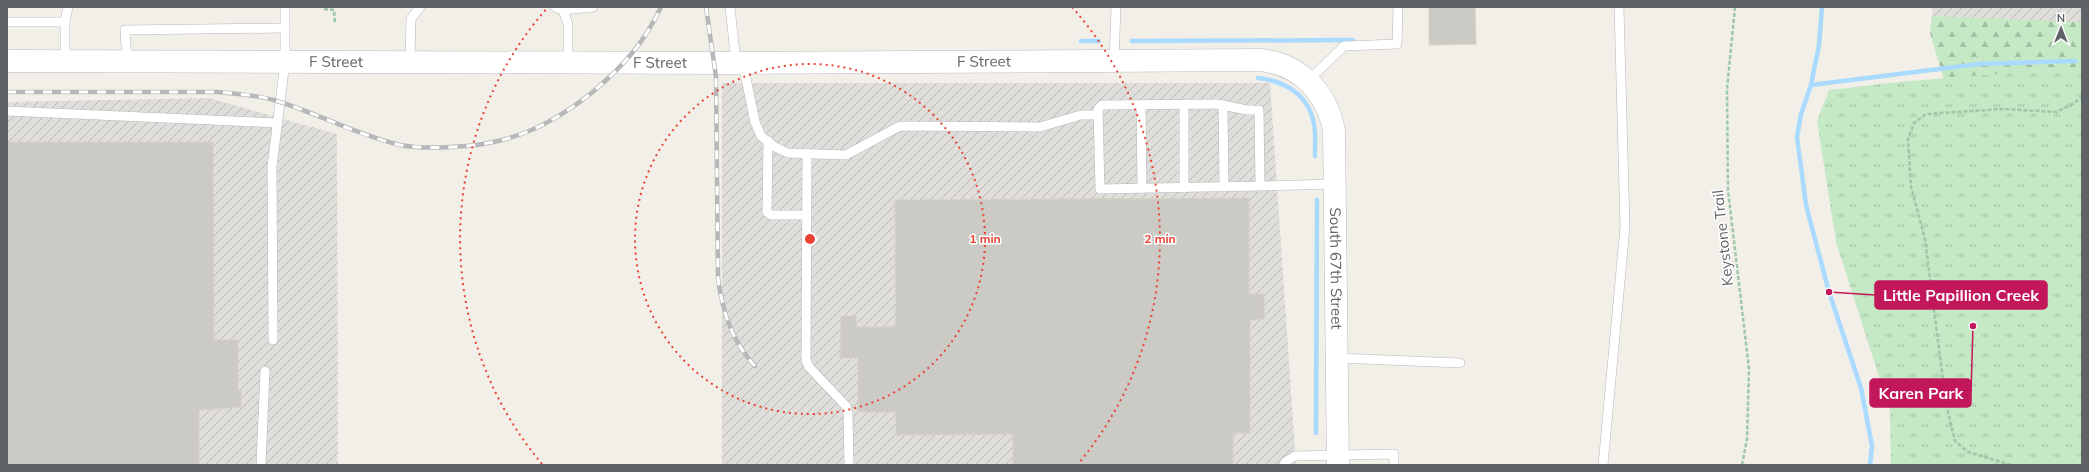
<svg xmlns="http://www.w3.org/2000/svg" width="2089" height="472" font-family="Mulish,sans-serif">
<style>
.industrial{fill:url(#industrial-furrows)}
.forest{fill:url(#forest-firs)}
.park{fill:url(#park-tufts)}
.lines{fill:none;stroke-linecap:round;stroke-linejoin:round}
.stream{stroke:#aadaff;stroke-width:4.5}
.building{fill:#cccac5;stroke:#d6d1c6}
.lane-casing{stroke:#b5b8bc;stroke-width:10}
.secondary-casing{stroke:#b6babf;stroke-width:23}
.path{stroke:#9cc7a9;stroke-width:2.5;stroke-dasharray:4 2;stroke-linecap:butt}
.lane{stroke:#fff;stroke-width:9}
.secondary{stroke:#fff;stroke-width:22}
.rail-casing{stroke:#b6b7b8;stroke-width:4.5}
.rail{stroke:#fff;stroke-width:3;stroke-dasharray:9;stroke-linecap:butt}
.ring{fill:none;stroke:#ea4335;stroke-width:2;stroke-dasharray:2 4}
.labels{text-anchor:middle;stroke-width:3;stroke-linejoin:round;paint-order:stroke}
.street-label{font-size:15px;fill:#5f6368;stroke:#fff}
.centre{fill:#ea4335;stroke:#fff;stroke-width:2}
.ring-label{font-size:12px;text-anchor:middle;font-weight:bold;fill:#ea4335;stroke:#fff;stroke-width:3;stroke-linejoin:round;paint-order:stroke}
.leader{fill:none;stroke:#c2185b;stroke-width:1.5}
.callout-dot{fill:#c2185b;stroke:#fff;stroke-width:1.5}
.callout{fill:#c2185b;stroke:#c2185b;stroke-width:1.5}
.callout-label{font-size:16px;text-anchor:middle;font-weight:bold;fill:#fff}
</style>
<defs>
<pattern id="industrial-furrows" width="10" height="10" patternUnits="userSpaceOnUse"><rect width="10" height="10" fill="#e0deda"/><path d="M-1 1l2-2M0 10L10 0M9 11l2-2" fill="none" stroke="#b9b8b5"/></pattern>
<pattern id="forest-firs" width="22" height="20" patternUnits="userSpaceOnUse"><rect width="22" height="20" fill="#c5e8c5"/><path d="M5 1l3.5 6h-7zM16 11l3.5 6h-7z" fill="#a3c0a4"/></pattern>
<pattern id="park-tufts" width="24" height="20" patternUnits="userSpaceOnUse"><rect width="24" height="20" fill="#c5e8c5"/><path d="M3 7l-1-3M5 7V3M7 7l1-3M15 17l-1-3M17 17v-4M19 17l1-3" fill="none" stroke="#a3c0a4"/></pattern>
</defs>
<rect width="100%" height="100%" fill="#f1efe8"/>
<g class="industrial">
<path d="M1932 7H2082V23L1932 16Z"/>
<path d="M722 83H1270L1296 465H722Z"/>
<path d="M209 98 337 134 338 465H7V102Z"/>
</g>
<path class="forest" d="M1932 16 2082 22V96L1950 100 1930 33Z"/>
<path class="park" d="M2079 67 2082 68V465H1891L1890 411 1836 242 1817 121 1829 90 1898 82Z"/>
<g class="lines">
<g class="stream">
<path d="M1822 7 1819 45 1811 85 1801 114 1797 137 1806 205 1829 292 1861 388 1872 446 1870 465"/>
<path d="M1081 41H1099"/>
<path d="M1132 41 1353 40"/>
<path d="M1258 78C1285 81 1309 95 1314 124 1316 134 1315 145 1315 156"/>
<path d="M1811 85 1979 64 2076 61"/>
<path d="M1316 433 1317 200"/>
</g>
</g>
<g class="building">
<path d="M1429 7H1475L1476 44 1429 45Z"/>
<path d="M7 142H213L214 340H238V390H241V407L199 410V465H7Z"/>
<path d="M1249 198V294H1264V319L1250 320V433H1233V465H1013V434L896 435V412H858V358H840L841 316H856V327H896L895 200Z"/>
</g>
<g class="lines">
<g class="lane-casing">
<g id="lane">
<path d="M555 7 563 10 568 24V63"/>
<path d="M730 7 736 63"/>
<path d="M563 10 593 7"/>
<path d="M7 22H65"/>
<path d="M1114 61 1116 7"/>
<path d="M65 62V22L68 7"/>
<path d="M127 62 125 30 285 28"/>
<path d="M410 62 411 19 420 7"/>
<path d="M743 64 755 122 761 136 775 147 788 153 846 155 900 126 1040 127 1081 115H1098"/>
<path d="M1309 80 1344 46 1397 44 1398 7"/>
<path d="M1141 105 1142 188"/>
<path d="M1184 105V188"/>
<path d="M1223 105 1224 187"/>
<path d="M7 111 278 123"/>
<path d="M768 141 767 212 771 215H807"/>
<path d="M807 154 806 360 809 367 846 406 848 413 849 465"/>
<path d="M1260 186 1100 189 1098 109 1102 105 1217 104 1247 110H1259L1260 186 1335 184"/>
<path d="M273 340 272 167 285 62V7"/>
<path d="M1337 358 1460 363"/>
<path d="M261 465 265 371"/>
<path d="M1284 465 1285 462 1295 456 1394 454V465"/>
<path d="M1603 465 1625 227 1619 7"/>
</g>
</g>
<g class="secondary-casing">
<g id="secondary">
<path id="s1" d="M7 61 736 63 1261 60C1300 65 1326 91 1334 130L1338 465"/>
</g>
</g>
<g class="path">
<path d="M1735 7 1727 89 1728 190 1749 369 1747 439 1742 465"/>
<path d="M324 9 334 10 335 24"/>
<path d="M2011 465 1968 452 1955 441 1946 404 1925 239 1911 187 1908 139 1914 123 1926 114 2003 109 2056 112 2071 105 2082 97"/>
</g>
<use href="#lane" class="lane"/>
<use href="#secondary" class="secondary"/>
<g class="rail-casing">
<g id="rail">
<path d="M706 7 716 77 718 278C722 310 732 342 755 366"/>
<path d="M7 92H218C238 94 258 95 277 101 319 114 357 135 400 145 416 148 434 148 451 147 509 145 549 127 594 91 624 65 644 43 661 7"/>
</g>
</g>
<use href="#rail" class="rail"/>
</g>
<g class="ring">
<circle cx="810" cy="239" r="175"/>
<path d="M542 464A350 350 0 0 1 548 7M1072 7A350 350 0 0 1 1078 464"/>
</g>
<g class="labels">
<g class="street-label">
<text dy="5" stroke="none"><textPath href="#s1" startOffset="977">F Street</textPath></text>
<text dy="5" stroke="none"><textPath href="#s1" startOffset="329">F Street</textPath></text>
<text dy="5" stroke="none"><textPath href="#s1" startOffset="653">F Street</textPath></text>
<text transform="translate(1723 238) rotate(-96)" y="5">Keystone Trail</text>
<text dy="5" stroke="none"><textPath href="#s1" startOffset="1501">South 67th Street</textPath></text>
</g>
</g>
<circle cx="810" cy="239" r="6" class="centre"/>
<g class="ring-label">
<text x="985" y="243">1 min</text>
<text x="1160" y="243">2 min</text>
</g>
<path class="leader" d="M1829 292L1875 295M1973 326L1971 393"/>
<g class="callout-dot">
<circle cx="1829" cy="292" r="4"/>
<circle cx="1973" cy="326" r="4"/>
</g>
<g class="callout">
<rect x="1875" y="281" width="172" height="28" rx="4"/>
<rect x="1870" y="379" width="101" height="28" rx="4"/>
</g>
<g class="callout-label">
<text x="1961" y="301">Little Papillion Creek</text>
<text x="1921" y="399">Karen Park</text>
</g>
<rect width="2089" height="472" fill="none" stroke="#5f6368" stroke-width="16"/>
<g transform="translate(2061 28)" stroke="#ffffff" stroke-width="3" paint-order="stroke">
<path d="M0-3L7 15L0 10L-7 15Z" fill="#5f6368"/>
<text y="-6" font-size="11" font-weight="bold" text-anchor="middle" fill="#5f6368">N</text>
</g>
</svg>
